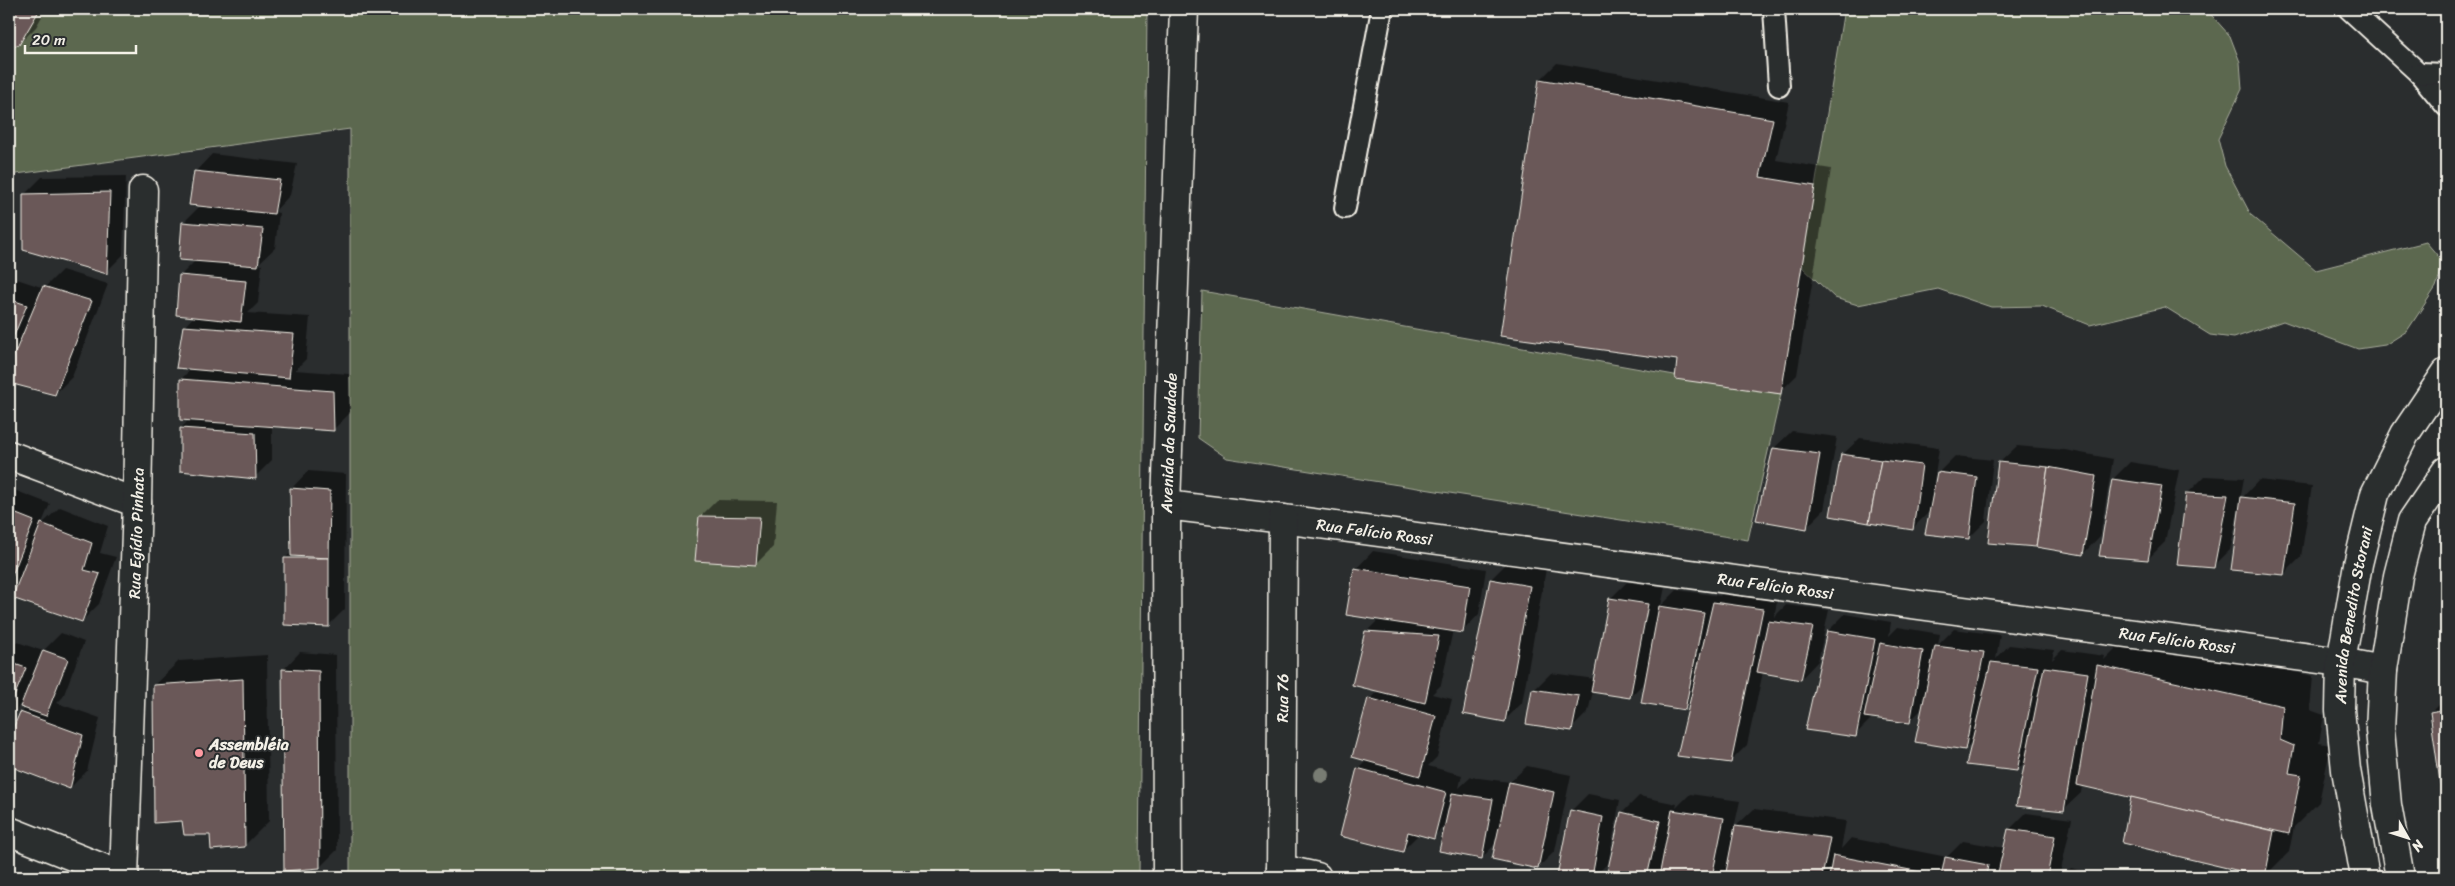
<svg xmlns="http://www.w3.org/2000/svg" width="2455" height="886" font-family="Sriracha,sans-serif">
<style>
.green{fill:#5c674f;stroke:#a8ac9c}
.shadow{fill:#0007}
.building{fill:#6b5958;stroke:#f4f1e8}
.lines{fill:none;stroke-linecap:round;stroke-linejoin:round}
.lane-casing{stroke:#f4f1e8;stroke-width:24}
.street-casing{stroke:#f4f1e8;stroke-width:31}
.secondary-casing{stroke:#f4f1e8;stroke-width:31}
.lane{stroke:#2a2d2e;stroke-width:20}
.street{stroke:#2a2d2e;stroke-width:28}
.secondary{stroke:#2a2d2e;stroke-width:28}
.tree{fill:#787b73}
.poi-dot{fill:#ff9aa2;stroke:#2a2d2e;stroke-width:2}
.labels{text-anchor:middle;stroke-width:4;stroke-linejoin:round;paint-order:stroke}
.street-label{font-size:16px;fill:#f4f1e8;stroke:#2a2d2e}
.poi-label{font-size:16px;font-weight:bold;fill:#f4f1e8;stroke:#2a2d2e;text-anchor:start}
</style>
<rect width="100%" height="100%" fill="#2a2d2e"/>
<filter id="ink" filterUnits="userSpaceOnUse"><feTurbulence type="fractalNoise" baseFrequency=".02" numOctaves="2"/><feDisplacementMap in="SourceGraphic" scale="10" xChannelSelector="R" yChannelSelector="G"/><feConvolveMatrix kernelMatrix="1 2 1 2 8 2 1 2 1" color-interpolation-filters="sRGB"/></filter>
<g filter="url(#ink)">
<g class="green">
<path d="M40 9H1147L1139 877H350V129L9 175V46L19 45Z"/>
<path d="M1844 9H2206L2230 36 2240 62 2242 89 2218 139 2225 166 2251 215 2316 270 2426 242 2444 263 2436 287 2407 331 2385 345 2358 349 2283 321 2234 338 2210 335 2165 307 2090 325 2042 306 1991 307 1938 289 1858 305 1835 298 1802 267Z"/>
<path d="M1202 291 1781 394 1748 540 1227 458 1198 438Z"/>
</g>
<g class="shadow">
<path d="M9 9H46L36 27 19 44 9 45Z"/>
<path d="M1557 63 1789 102 1776 160 1831 169 1797 375 1780 392 1679 359 1540 80Z"/>
<path d="M212 154 297 164 290 195 274 212 279 213 275 248 258 264 262 265 258 303 248 313 310 317 306 359 295 370 349 374 350 413 333 430 272 425V460L255 477 181 428 190 419 181 379 192 368 184 327 195 315 180 276 196 260 183 223 201 205 195 172Z"/>
<path d="M126 176 123 255 106 272 25 194 42 177Z"/>
<path d="M62 270 108 284 72 377 55 394 9 381V371L16 355 9 361V287L17 279 44 288Z"/>
<path d="M1792 431 1837 437 1824 510 1807 527 1774 448Z"/>
<path d="M1860 438 1939 448 1934 481 1936 482 1938 473 1955 456 1993 460 1986 521 1969 538 1931 510 1913 528 1842 455Z"/>
<path d="M2017 446 2065 450 2113 459 2100 536 2083 554 1999 463Z"/>
<path d="M2130 462 2179 470 2165 542 2148 559 2113 479Z"/>
<path d="M308 471 346 474 345 609 328 626 285 558 292 552 291 489Z"/>
<path d="M2205 476 2244 478 2240 500 2259 480 2312 486 2301 557 2284 574 2239 507 2230 550 2213 567 2188 493Z"/>
<path d="M9 488 50 504 41 525 60 507 108 526 100 553 116 557 99 604 82 621 12 597 9 606Z"/>
<path d="M717 500 777 501 773 547 756 564 700 517Z"/>
<path d="M1373 551 1486 569 1479 614 1462 632 1453 630 1441 685 1432 694 1452 699 1437 757 1428 766 1462 775 1459 788 1471 777 1510 782 1527 766 1571 775 1555 851 1538 868 1497 842 1482 858 1446 824 1433 837 1419 834 1403 850 1358 769 1367 760 1370 699 1378 690 1366 632 1379 619 1356 569Z"/>
<path d="M1508 562 1546 569 1522 703 1505 720 1491 579Z"/>
<path d="M1627 582 1665 587 1661 606 1677 590 1720 596 1731 585 1779 592 1774 617 1786 605 1829 610 1818 661 1801 679 1763 672 1747 745 1730 762 1691 702 1684 709 1646 681 1630 697 1593 691 1588 712 1571 729 1534 690 1551 673 1595 679 1610 599Z"/>
<path d="M1845 614 1891 622 1889 636 1898 627 1940 634 1938 645 1954 629 2000 635 1996 659 2009 645 2054 650 2052 660 2062 650 2105 656 2104 660 2129 635 2313 676 2310 710 2324 715 2319 743 2331 745 2319 802 2294 827 2289 852 2270 871 2296 877H2235L2242 871 2132 796 2082 785 2081 793 2063 810 2027 760 2017 770 1973 741 1965 749 1923 708 1909 722 1873 717 1855 735 1807 728 1828 631Z"/>
<path d="M61 633 84 642 63 697 57 703 100 718 87 771 70 788 9 765V741L21 713 26 708 19 705 9 731V639L43 651Z"/>
<path d="M300 652 336 655 337 850 320 867 283 670Z"/>
<path d="M267 655 269 821 245 845 211 834 154 685 179 661Z"/>
<path d="M2446 698V816L2431 713Z"/>
<path d="M1588 794 1620 800 1608 863 1594 877 1559 875 1571 811Z"/>
<path d="M1690 794 1740 801 1734 828 1754 809 1846 821 1841 849 1851 838 1947 857 1963 841 2005 848 2009 830 2026 813 2072 819 2061 870 2054 877H1660L1661 872 1656 877H1607L1622 813 1639 796 1677 804 1676 808Z"/>
<path d="M2071 868 2105 877H2062Z"/>
</g>
<g class="building">
<path d="M9 9H40L19 45 9 46Z"/>
<path d="M1539 79 1773 119 1760 177 1815 186 1781 394 1675 379 1677 360 1500 336Z"/>
<path d="M194 171 280 180 274 214 189 205Z"/>
<path d="M110 192 107 274 23 250V194Z"/>
<path d="M182 222 263 229 258 266 179 260Z"/>
<path d="M179 275 246 281 241 322 176 315Z"/>
<path d="M43 286 92 301 55 395 9 383V367Z"/>
<path d="M9 299 27 305 9 347Z"/>
<path d="M183 326 294 334 289 378 176 368Z"/>
<path d="M180 379 333 391 334 431 180 420Z"/>
<path d="M180 428 255 433 256 479 180 471Z"/>
<path d="M1773 448 1820 454 1807 529 1756 520Z"/>
<path d="M1841 454 1881 460 1869 523 1830 516Z"/>
<path d="M1881 460 1922 465 1913 530 1869 523Z"/>
<path d="M1998 462 2048 467 2036 547 1988 543Z"/>
<path d="M2048 467 2096 476 2083 555 2036 547Z"/>
<path d="M1937 472 1977 477 1969 539 1925 534Z"/>
<path d="M2112 479 2162 486 2148 560 2099 556Z"/>
<path d="M290 488 330 491 329 558 291 556Z"/>
<path d="M2186 493 2228 495 2214 568 2177 565Z"/>
<path d="M2241 497 2295 503 2284 575 2231 570Z"/>
<path d="M9 511 34 521 9 583Z"/>
<path d="M699 516 760 517 756 565 695 561Z"/>
<path d="M41 523 92 543 84 570 100 574 82 622 12 598Z"/>
<path d="M284 558H329V627L284 625Z"/>
<path d="M1354 568 1470 586 1463 633 1346 615Z"/>
<path d="M1490 579 1530 586 1505 722 1463 714Z"/>
<path d="M1609 598 1648 604 1630 698 1591 692Z"/>
<path d="M1713 602 1763 609 1731 763 1677 756Z"/>
<path d="M1659 606 1704 613 1685 710 1641 703Z"/>
<path d="M1768 621 1813 627 1801 680 1757 672Z"/>
<path d="M1365 631 1439 636 1425 703 1352 685Z"/>
<path d="M1827 631 1875 639 1856 737 1805 730Z"/>
<path d="M1880 643 1923 651 1910 723 1864 717Z"/>
<path d="M1935 646 1984 652 1965 750 1915 742Z"/>
<path d="M43 650 68 659 46 716 20 707Z"/>
<path d="M9 662 26 668 9 709Z"/>
<path d="M1991 662 2038 667 2017 771 1966 765Z"/>
<path d="M2097 665 2283 706 2280 740 2294 746 2289 773 2301 775 2289 834 2077 785Z"/>
<path d="M2044 667 2088 673 2064 811 2016 806Z"/>
<path d="M282 669 319 671 320 868 284 871Z"/>
<path d="M243 679 245 847 211 850 210 835H184L182 821 154 823 153 685Z"/>
<path d="M1532 689 1579 696 1572 731 1526 724Z"/>
<path d="M1368 698 1436 716 1420 776 1352 757Z"/>
<path d="M2446 709V824L2430 712Z"/>
<path d="M20 712 83 735 70 789 9 766V738Z"/>
<path d="M1357 768 1446 792 1434 839 1408 832 1403 852 1340 836Z"/>
<path d="M1509 782 1554 792 1538 869 1492 859Z"/>
<path d="M1452 793 1493 799 1482 859 1439 851Z"/>
<path d="M2131 797 2274 831 2265 877 2122 843Z"/>
<path d="M1570 810 1603 817 1592 877 1557 876Z"/>
<path d="M1672 810 1724 818 1712 877H1659Z"/>
<path d="M1621 812 1660 821 1647 877H1606Z"/>
<path d="M1735 826 1830 838 1822 877H1725Z"/>
<path d="M2008 829 2055 836 2047 877H1997Z"/>
<path d="M1833 855 1941 876V877H1829Z"/>
<path d="M1945 857 1988 865 1986 877H1941Z"/>
</g>
<g class="lines">
<g class="lane-casing">
<g id="lane">
<path d="M1774 9 1779 86"/>
<path d="M2349 9 2419 73 2446 106"/>
<path d="M2419 73 2446 74"/>
<path d="M1345 208 1382 9"/>
</g>
</g>
<g class="street-casing">
<g id="street">
<path d="M9 455 137 503"/>
<path id="s1" d="M1166 505 1283 519 2341 662 2383 670"/>
<path d="M9 831 125 877"/>
<path d="M1281 869 1317 877"/>
<path id="s2" d="M124 877 137 503 143 190"/>
<path id="s3" d="M1281 877 1283 519"/>
</g>
</g>
<g class="secondary-casing">
<g id="secondary">
<path id="s4" d="M1167 877 1166 505 1184 9"/>
<path id="s5" d="M2365 877 2346 770 2340 710 2341 662 2358 564 2375 494 2405 434 2446 373"/>
<path d="M2400 877 2387 805 2380 730 2383 670 2398 576 2412 521 2446 471"/>
</g>
</g>
<use href="#lane" class="lane"/>
<use href="#street" class="street"/>
<use href="#secondary" class="secondary"/>
</g>
<circle class="tree" cx="1322" cy="775" r="8"/>
</g>
<circle class="poi-dot" cx="199" cy="753" r="5"/>
<g class="labels">
<g class="street-label">
<text dy="6" stroke="none"><textPath href="#s4" startOffset="434">Avenida da Saudade</textPath></text>
<text dy="6" stroke="none"><textPath href="#s1" startOffset="210">Rua Felício Rossi</textPath></text>
<text dy="6" stroke="none"><textPath href="#s2" startOffset="344">Rua Egídio Pinhata</textPath></text>
<text dy="6" stroke="none"><textPath href="#s1" startOffset="615">Rua Felício Rossi</textPath></text>
<text dy="6" stroke="none"><textPath href="#s5" startOffset="265">Avenida Benedito Storani</textPath></text>
<text dy="6" stroke="none"><textPath href="#s1" startOffset="1020">Rua Felício Rossi</textPath></text>
<text dy="6" stroke="none"><textPath href="#s3" startOffset="179">Rua 76</textPath></text>
</g>
<g class="poi-label">
<text x="209" y="750">Assembléia<tspan x="209" dy="18">de Deus</tspan></text>
</g>
</g>
<rect width="2455" height="886" fill="none" stroke="#2a2d2e" stroke-width="30"/>
<rect x="15" y="15" width="2425" height="856" fill="none" stroke="#f4f1e8" stroke-width="2" filter="url(#ink)"/>
<g transform="translate(2408 838) rotate(129)" stroke="#2a2d2e" stroke-width="4" paint-order="stroke">
<path d="M0-4L9 19L0 12L-9 19Z" fill="#f4f1e8"/>
<text y="-8" font-size="14" font-weight="bold" text-anchor="middle" fill="#f4f1e8">N</text>
</g>
<path d="M25 45v8h111v-8" fill="none" stroke="#f4f1e8" stroke-width="2.5"/>
<text x="32" y="45" font-size="15" fill="#f4f1e8" stroke="#2a2d2e" stroke-width="4" paint-order="stroke">20 m</text>
</svg>
